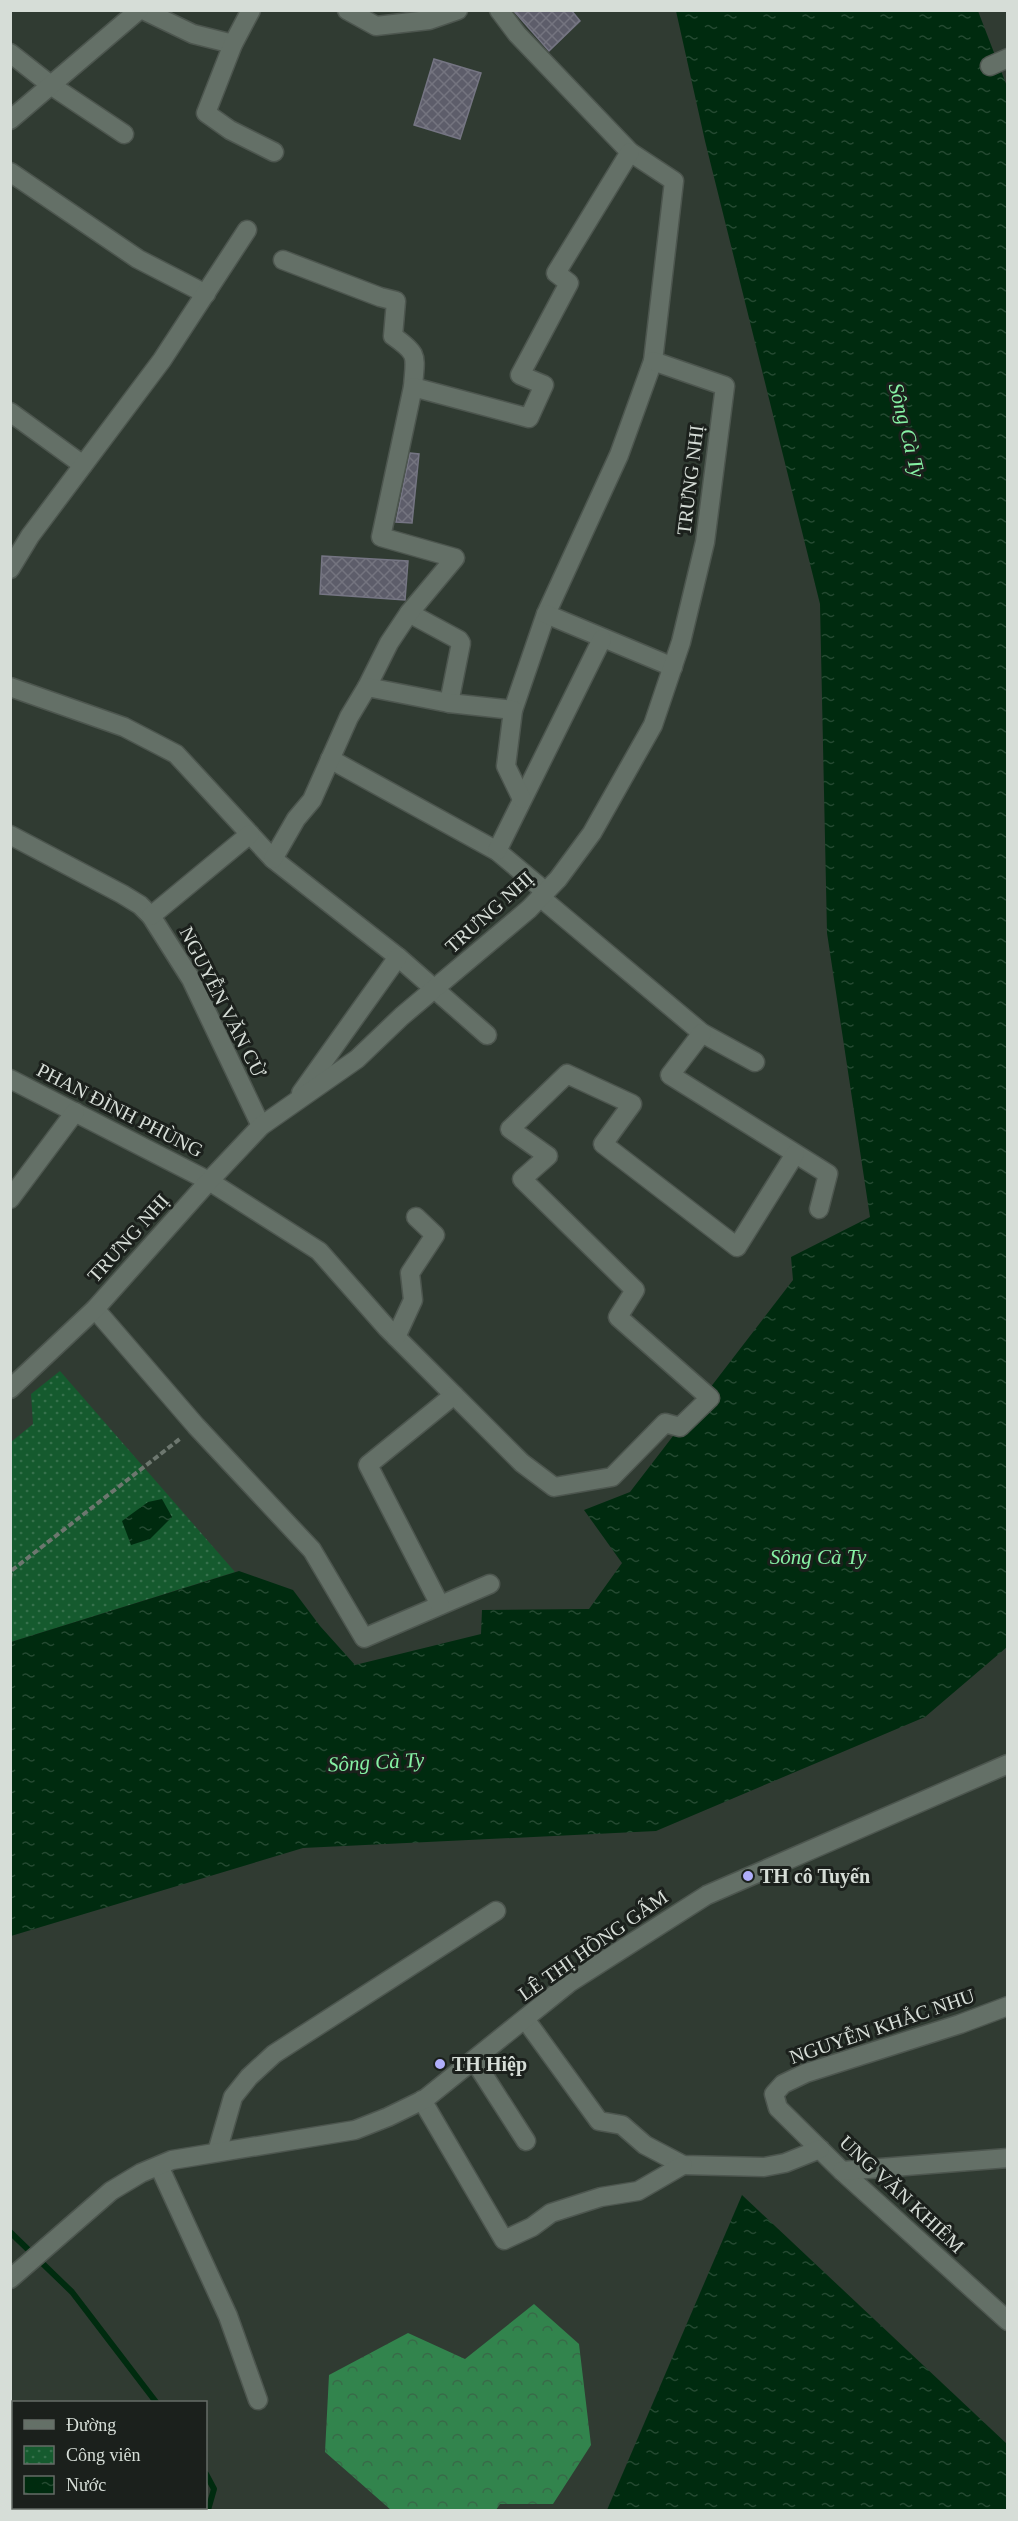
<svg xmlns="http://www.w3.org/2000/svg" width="1018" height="2521" font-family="Georgia,serif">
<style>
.forest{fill:url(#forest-crowns)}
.park{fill:url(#park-dots)}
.water{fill:url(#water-ripples)}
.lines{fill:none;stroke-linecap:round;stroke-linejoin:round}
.stream{stroke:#002b0f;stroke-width:6}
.building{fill:url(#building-cross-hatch);stroke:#757583;stroke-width:1.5}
.minor-casing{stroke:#4d564f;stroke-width:21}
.path{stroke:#6d776f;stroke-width:4;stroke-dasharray:6 3;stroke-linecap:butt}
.minor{stroke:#647067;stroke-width:18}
.poi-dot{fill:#b0aefa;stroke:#1b201c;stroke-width:2}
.labels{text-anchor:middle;stroke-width:6;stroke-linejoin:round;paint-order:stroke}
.street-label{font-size:20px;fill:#d6ddd7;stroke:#1b201c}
.poi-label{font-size:20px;font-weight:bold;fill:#d6ddd7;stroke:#1b201c;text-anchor:start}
.water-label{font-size:21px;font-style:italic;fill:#86f1a4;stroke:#1b201c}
</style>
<defs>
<pattern id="forest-crowns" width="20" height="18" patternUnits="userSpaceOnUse" patternTransform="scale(1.5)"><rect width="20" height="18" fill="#32844d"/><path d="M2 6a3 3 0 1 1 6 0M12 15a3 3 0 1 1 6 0" fill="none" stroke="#386a48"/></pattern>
<pattern id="park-dots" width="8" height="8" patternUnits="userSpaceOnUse" patternTransform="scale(1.5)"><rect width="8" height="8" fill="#155a2e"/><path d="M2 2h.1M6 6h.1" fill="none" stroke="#36714c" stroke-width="1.8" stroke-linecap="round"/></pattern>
<pattern id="water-ripples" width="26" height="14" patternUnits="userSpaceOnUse" patternTransform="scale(1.5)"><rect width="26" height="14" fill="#002b0f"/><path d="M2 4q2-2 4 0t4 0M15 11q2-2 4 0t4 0" fill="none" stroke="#244931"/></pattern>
<pattern id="building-cross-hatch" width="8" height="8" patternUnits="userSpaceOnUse" patternTransform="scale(1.5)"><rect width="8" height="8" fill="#5d5d6a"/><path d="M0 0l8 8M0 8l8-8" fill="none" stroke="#74747f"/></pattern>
</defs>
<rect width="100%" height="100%" fill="#303b32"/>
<path class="forest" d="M534 2304 579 2344 591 2445 553 2504H500L496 2510H391L325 2452 329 2375 408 2333 465 2359Z"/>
<path class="park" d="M60 1371 235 1572 11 1642V1442L33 1424 31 1394Z"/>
<g class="water">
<path d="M676 11H978L1008 89 1007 1647 925 1717 656 1831 303 1848 11 1936V1642L239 1571 293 1590 320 1626 355 1665 481 1634 482 1610 589 1609 622 1563 584 1510 630 1492 793 1280 791 1257 870 1217 827 933 820 604 705 141Z"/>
<path d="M162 1499 172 1517 150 1539 131 1545 122 1521 148 1502Z"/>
<path d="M742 2195 1007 2444V2510H607Z"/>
</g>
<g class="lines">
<g class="stream">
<path d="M10 2232 72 2292 156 2402"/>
<path d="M206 2474 214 2489 208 2510"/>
</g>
</g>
<g class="building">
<path d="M513 10H571L580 21 549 51Z"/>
<path d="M434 59 481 73 460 139 414 125Z"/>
<path d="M410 453 419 454 412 523 396 522Z"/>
<path d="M322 556 408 561 405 600 320 594Z"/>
</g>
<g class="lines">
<g class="minor-casing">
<g id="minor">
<path d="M143 10 193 34 233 44"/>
<path d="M251 10 233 44 206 113 230 130 274 152"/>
<path d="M347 10 376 26 429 20 458 10"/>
<path d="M499 10 517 34 630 152 674 181 653 361 619 455 546 614 513 710"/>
<path d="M10 53 52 86 124 134"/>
<path d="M990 66 1008 58"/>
<path d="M10 120 139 10"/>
<path d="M10 172 138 259 206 294"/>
<path d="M283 260 380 297 396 301 393 336C420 355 415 356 413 387"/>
<path d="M10 412 83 465"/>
<path d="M10 569 30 536 162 360 247 230"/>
<path d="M409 613 459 640 461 643 449 703"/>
<path d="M546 614 673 667"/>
<path d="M10 687 124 727 176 754 273 859 398 957 487 1035"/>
<path d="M367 687 389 643 409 613 455 558 381 537 413 387 529 418 544 385 520 375 569 283 556 273 630 152"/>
<path d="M330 759 497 851 546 892"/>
<path d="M10 835 122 894 140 905 151 916 191 979 261 1126"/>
<path d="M497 851 602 639"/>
<path d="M273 859 296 819 312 800 349 717 367 687 449 703 513 710 506 766 522 799"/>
<path d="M540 897 702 1033 755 1062"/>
<path d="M151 916 250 834"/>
<path d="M702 1033 670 1075 828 1174 819 1209"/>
<path d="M10 1079 209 1181 319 1251 387 1328 522 1463 554 1487 612 1477 665 1423 680 1427 710 1398 618 1317 635 1290 522 1179 548 1156 510 1129 567 1074 632 1104 603 1144 737 1247 795 1154"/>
<path d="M301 1093 398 957"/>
<path d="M10 1199 75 1112"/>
<path d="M95 1309 196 1426 312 1550 364 1638 490 1584"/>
<path d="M396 1337 413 1300 410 1273 435 1235 416 1217"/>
<path d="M10 1389 95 1309 209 1181 261 1126 357 1059 402 1016 529 909 558 879 592 833 653 725 681 642 705 542 725 386 653 361"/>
<path d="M440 1605 368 1465 454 1395"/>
<path d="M1008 2006 960 2024 806 2073 783 2084 774 2094 778 2108 842 2171 1008 2321"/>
<path d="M525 2019 599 2121 622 2125 645 2145 683 2165 764 2167 785 2163 820 2149"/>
<path d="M474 2060 526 2141"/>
<path d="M422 2100 504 2240 532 2227 551 2213 601 2197 638 2191 683 2165"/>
<path d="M217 2152 233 2097 249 2077 274 2054 496 1911"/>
<path d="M159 2166 228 2316 258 2400"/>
<path d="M842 2171 1008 2158"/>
<path d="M10 2279 111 2191 141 2173 172 2160 355 2130 388 2117 425 2099 569 1983 707 1895 1008 1764"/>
<path d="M10 2431 14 2435"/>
</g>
</g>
<path class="path" d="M10 1579 11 1571 181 1438"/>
<use href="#minor" class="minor"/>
</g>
<g class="poi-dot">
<circle cx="748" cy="1876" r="6"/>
<circle cx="440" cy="2064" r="6"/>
</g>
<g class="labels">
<g class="street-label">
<text transform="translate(690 480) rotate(-83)" y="7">TRƯNG NHỊ</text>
<text transform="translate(489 912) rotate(-42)" y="7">TRƯNG NHỊ</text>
<text transform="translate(223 1002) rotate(63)" y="7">NGUYỄN VĂN CỪ</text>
<text transform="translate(120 1110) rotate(27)" y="7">PHAN ĐÌNH PHÙNG</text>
<text transform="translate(128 1238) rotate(-48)" y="7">TRƯNG NHỊ</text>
<text transform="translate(593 1945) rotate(-35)" y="7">LÊ THỊ HỒNG GẤM</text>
<text transform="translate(882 2026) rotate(-19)" y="7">NGUYỄN KHẮC NHU</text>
<text transform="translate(902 2194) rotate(43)" y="7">UNG VĂN KHIÊM</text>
</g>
<g class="poi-label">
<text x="760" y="1883">TH cô Tuyến</text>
<text x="452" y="2071">TH Hiệp</text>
</g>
<g class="water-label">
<text transform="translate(907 430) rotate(76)" y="7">Sông Cà Ty</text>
<text x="818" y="1564">Sông Cà Ty</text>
<text transform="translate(376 1762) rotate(-3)" y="7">Sông Cà Ty</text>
</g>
</g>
<rect width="1018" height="2521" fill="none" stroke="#d6ddd7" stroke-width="24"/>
<rect x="12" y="2401" width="195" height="108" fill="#1b201c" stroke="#666c67" stroke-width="1.5"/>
<rect x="24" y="2420" width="30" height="9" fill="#647067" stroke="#666c67" stroke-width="1.5"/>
<text x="66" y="2431" font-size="18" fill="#d6ddd7">Đường</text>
<rect x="24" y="2446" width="30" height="18" fill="url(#park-dots)" stroke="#666c67" stroke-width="1.5"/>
<text x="66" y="2461" font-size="18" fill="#d6ddd7">Công viên</text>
<rect x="24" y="2476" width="30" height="18" fill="url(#water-ripples)" stroke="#666c67" stroke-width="1.5"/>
<text x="66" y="2491" font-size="18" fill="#d6ddd7">Nước</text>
</svg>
